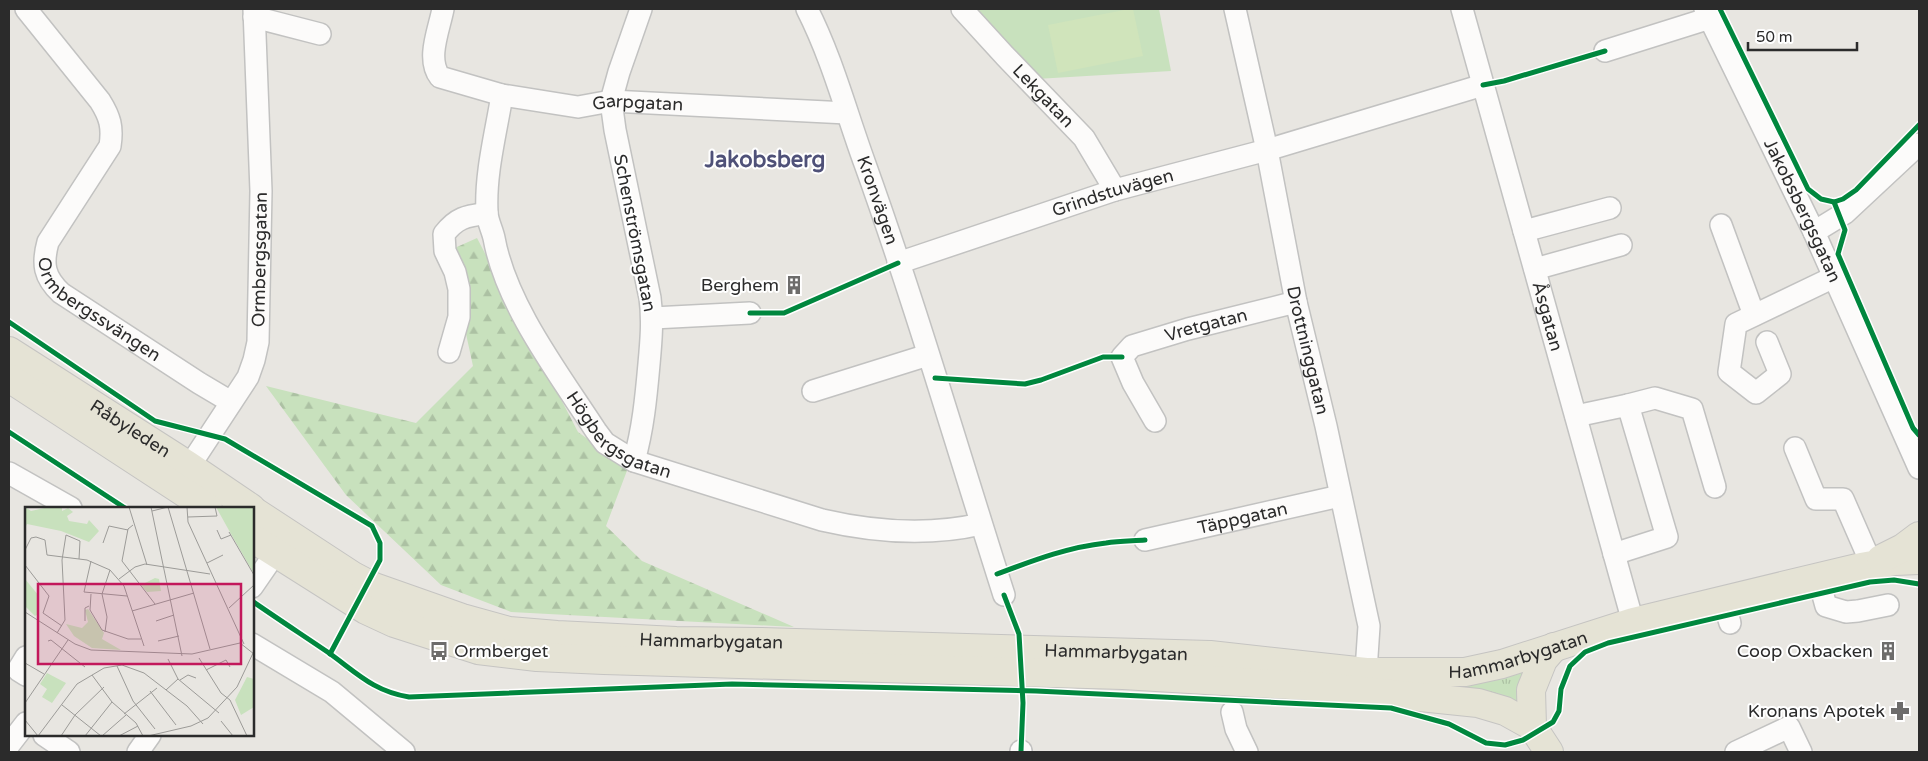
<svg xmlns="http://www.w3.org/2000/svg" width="1928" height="761" font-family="'Varela Round',sans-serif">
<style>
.grass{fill:url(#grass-tufts)}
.forest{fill:url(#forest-firs)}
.park{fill:#c8e1bd}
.pitch{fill:#d0e4bb}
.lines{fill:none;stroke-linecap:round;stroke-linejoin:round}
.minor-casing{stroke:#c2c2c1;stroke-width:24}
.major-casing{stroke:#c5c4c2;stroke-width:30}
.minor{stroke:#fcfbfa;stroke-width:21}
.major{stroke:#e5e3d5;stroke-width:28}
.cycleway-casing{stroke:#fff;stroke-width:8}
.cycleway{stroke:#00873e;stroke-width:5}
.labels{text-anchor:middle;stroke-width:4;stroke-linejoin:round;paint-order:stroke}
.street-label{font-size:18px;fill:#2b2b2b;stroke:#fff}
.poi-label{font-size:18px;fill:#2b2b2b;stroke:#fff;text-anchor:end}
.district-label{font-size:22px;font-weight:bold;fill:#4f5178;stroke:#fff}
.inset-road{fill:none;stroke:#9c9b98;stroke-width:1}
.view{fill:#c2185b;fill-opacity:0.15;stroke:#c2185b;stroke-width:2.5}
.inset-edge{fill:none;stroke:#2b2b2b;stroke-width:2.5}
</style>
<defs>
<pattern id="grass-tufts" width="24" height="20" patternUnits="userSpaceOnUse" patternTransform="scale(1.25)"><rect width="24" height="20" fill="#c8e1bd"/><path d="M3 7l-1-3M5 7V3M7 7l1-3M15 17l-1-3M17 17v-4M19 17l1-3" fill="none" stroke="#acc1a3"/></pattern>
<pattern id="forest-firs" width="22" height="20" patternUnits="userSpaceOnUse" patternTransform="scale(1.25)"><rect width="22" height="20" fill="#c8e1bd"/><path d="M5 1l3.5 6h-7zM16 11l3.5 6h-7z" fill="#acc1a3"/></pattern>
</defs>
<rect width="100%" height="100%" fill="#e8e6e1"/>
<path class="grass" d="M1533 665 1523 717 1393 682Z"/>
<path class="forest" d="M477 238 578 432 628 468 606 526 642 561 794 627 511 612 441 585 346 495 266 386 416 423 473 366 448 251Z"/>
<path class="park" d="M982 9H1159L1171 71 1036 79 978 11Z"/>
<path class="pitch" d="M1129 9H1133L1143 56 1058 73 1048 25Z"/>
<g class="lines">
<g class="minor-casing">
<g id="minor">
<path id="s1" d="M26 9 100 101C110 117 113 127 110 146L48 242C42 264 44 277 61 293L199 383 231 402"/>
<path id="s2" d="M443 9C439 30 426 59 440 77L502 95 578 107 611 101 847 113"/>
<path id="s3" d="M807 9C832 58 846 112 865 164 916 306 958 451 1004 595"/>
<path id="s4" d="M962 9 1005 56 1084 138 1115 190"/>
<path id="s5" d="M1235 9 1267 150 1296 302 1326 426 1369 626 1365 686"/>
<path id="s6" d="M1462 9 1633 622"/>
<path id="s7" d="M1705 9 1814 232 1919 468"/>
<path d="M254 17 320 34"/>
<path d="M1605 51 1710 18"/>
<path id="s8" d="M502 95C496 133 485 173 487 212 487 220 492 229 494 238 506 305 559 374 596 431L605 443 634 461 822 520C874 532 929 536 981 524"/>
<path d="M1721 225 1754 315"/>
<path d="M1524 231 1610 208"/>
<path d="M1814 232 1845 213 1919 144"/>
<path id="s9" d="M898 263 1115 190 1267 150 1483 85"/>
<path d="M1535 269 1621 245"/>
<path d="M653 318 750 313"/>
<path d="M1767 342 1780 374 1756 393 1729 372 1736 324 1834 277"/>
<path d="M449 352 459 317V289L455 272 445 251 444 234C457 217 467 216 487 213"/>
<path d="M813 391 928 355"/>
<path d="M1628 405 1655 398 1692 409 1715 487"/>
<path d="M1576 416 1628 405 1667 537 1614 554"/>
<path id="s10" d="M1155 421 1133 383 1122 357 1132 346 1188 329 1296 302"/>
<path d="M1795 448 1816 499H1843L1871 563"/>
<path d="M634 461C643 429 646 398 649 364 651 342 653 320 650 298L615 130 611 101 619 72 641 9"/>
<path d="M9 473 71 508"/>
<path id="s11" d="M181 479 248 377 254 360 258 342 261 191 254 9"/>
<path id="s12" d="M1145 540 1340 496"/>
<path d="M1818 577 1826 606 1846 612 1858 611 1888 605"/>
<path d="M252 587 283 542"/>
<path d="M1723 600 1730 623"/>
<path d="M252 644 332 692 404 752"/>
<path d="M26 657 18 670 26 675"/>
<path d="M1232 712 1236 729 1247 752"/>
<path d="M44 735 69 752"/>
<path d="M9 745 26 723"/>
<path d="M138 752 150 735"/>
<path d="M1021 752V751"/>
<path d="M1736 752 1789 727 1801 752"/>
</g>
</g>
<g class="major-casing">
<g id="major">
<path id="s13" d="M9 351 189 466 251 508"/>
<path d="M9 378 208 508"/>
<path id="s14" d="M252 510 353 576 374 587 462 618 509 631 557 635 676 641 761 642 1210 655 1366 672H1465L1502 664 1633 622 1861 567 1895 561 1919 560"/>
<path d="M252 538 366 610 394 623 478 650 537 657 604 660 1123 675 1324 687 1478 703 1505 711 1532 726"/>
<path d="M1881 559 1903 548 1919 536"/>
<path d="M1549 752 1532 726 1531 690 1543 660 1554 647"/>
</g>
</g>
<use href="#minor" class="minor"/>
<use href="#major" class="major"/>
<g class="cycleway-casing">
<g id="cycleway">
<path d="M1720 9 1808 189 1821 199 1834 202 1843 199 1856 190 1919 125"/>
<path d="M1483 85 1504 81 1605 51"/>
<path d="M1834 202 1845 230 1838 254 1913 428 1919 435"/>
<path d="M750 313H784L898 263"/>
<path d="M9 322 155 421 225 439 372 526 380 543V560L330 654"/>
<path d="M935 378 1025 384 1041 380 1103 357H1122"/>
<path d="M9 432 125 508"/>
<path d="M997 574C1032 561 1068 547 1106 543 1119 541 1132 541 1145 540"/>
<path d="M1004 595 1019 634 1023 703 1021 751"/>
<path d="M252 601C278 619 304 636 329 653 357 673 373 691 409 697L732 684 1036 691 1391 708 1449 724 1486 743 1505 745 1523 740 1553 722 1559 711 1561 689 1570 666 1585 652 1608 643 1870 582 1894 580 1919 584"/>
</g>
</g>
<use href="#cycleway" class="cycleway"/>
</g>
<defs>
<g id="building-bare" transform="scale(1.5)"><path d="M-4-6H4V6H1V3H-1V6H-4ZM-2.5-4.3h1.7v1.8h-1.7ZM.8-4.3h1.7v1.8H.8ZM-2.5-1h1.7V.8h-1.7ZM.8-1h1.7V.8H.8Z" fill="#6d6c6b" stroke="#fff" stroke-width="2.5" paint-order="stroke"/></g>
<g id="bus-bare" transform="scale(1.5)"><path d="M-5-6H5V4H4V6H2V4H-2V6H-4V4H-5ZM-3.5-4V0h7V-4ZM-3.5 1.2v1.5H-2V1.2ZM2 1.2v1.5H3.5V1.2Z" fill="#6d6c6b" stroke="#fff" stroke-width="2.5" paint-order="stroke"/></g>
<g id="pharmacy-bare" transform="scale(1.5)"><path d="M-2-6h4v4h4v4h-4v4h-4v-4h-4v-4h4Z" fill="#6d6c6b" stroke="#fff" stroke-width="2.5" paint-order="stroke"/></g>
</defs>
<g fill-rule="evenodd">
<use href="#building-bare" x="794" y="285"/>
<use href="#bus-bare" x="439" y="651"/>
<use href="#building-bare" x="1888" y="651"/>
<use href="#pharmacy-bare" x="1900" y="711"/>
</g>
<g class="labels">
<g class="street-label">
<text dy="6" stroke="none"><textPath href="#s4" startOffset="119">Lekgatan</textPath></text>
<text dy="6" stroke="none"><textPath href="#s2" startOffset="272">Garpgatan</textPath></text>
<text dy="6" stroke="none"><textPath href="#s9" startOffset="226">Grindstuvägen</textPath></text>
<text dy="6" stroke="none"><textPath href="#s3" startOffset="204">Kronvägen</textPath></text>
<text dy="6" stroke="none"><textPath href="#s7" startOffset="224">Jakobsbergsgatan</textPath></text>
<text transform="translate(635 233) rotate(79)" y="6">Schenströmsgatan</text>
<text dy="6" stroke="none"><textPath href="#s11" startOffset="241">Ormbergsgatan</textPath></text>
<text dy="6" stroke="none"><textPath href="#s1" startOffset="374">Ormbergssvängen</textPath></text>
<text dy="6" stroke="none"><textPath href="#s6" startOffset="319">Åsgatan</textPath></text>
<text dy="6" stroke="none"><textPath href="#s10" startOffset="164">Vretgatan</textPath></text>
<text dy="6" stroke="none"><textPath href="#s5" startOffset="349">Drottninggatan</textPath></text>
<text dy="6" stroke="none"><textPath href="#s13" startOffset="144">Råbyleden</textPath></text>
<text dy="6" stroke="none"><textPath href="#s8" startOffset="386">Högbergsgatan</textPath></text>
<text dy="6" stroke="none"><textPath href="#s12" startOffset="100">Täppgatan</textPath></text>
<text dy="6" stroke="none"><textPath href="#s14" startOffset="489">Hammarbygatan</textPath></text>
<text dy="6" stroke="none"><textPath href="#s14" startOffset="894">Hammarbygatan</textPath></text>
<text dy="6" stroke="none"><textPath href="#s14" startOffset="1299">Hammarbygatan</textPath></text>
</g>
<g class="poi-label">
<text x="779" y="291">Berghem</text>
<text x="454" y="657" text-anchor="start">Ormberget</text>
<text x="1873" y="657">Coop Oxbacken</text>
<text x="1885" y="717">Kronans Apotek</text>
</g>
<g class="district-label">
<text x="765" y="167">Jakobsberg</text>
</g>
</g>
<g transform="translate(25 507)">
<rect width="229" height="229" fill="#e8e6e1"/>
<path d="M0 0 6 4 24 0H37V4L43 1 48 5 42 9 44 14 62 17 64 13 74 24 64 35 36 24 2 17 0 21ZM0 72 14 89V107L10 109 0 99ZM63 102 79 126 77 132 96 143 67 141 49 129 41 117 57 121 63 115 60 103ZM22 166 41 176 27 196 17 190 22 182 15 177ZM222 170 229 172V200L216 208 210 193Z" fill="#c8e1bd"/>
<path d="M191 0H229V67L206 27ZM130 71 134 72 136 84 122 85 116 78Z" fill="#c8e1bd"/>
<path class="inset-road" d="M104 0 122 58M126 0 157 149M143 0 185 142M162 0 163 15 219 137M127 4 143 0M163 10 192 9 190 0M108 18 103 22 97 54 130 97M192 23 196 32 206 28M204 25 229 68M78 36 84 19 103 23M0 43 6 31 11 30 20 33 22 48 62 53 85 63 99 79 119 139M66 54 59 85 102 89M182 56 198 48M0 58 24 89 18 106 37 119M94 72 110 60 120 57 185 67M66 87 65 103 77 123 103 132H116M204 101 229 78M107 104 169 86M0 105 50 137 66 143 167 147 215 136 229 147M60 114V101L64 99M131 114 149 108M80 125 82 110 77 87 85 63M32 126 40 113 37 53 41 28 55 34 54 52M23 134 26 133 60 160M133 134 154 129M174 151 196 186 205 193M143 152 153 172 194 206M0 156 19 167M92 159 108 194 130 222M181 163 201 153 205 160M67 168 87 195 111 216 118 229M155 173 163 168 171 171M141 183 153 172M125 184 151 218M205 193 222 229M0 196 43 133M37 198 76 229M99 207 132 181M0 213 13 229M196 214 208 229M13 229 52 177 79 161 97 158 119 166 162 199 178 217M36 229 50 208 79 180M60 229 87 195M77 229 101 208M94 229 113 219M123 229 166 219 183 211 212 180 229 144"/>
<path class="view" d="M13 77H216V157H13Z"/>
<rect width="229" height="229" class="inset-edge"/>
</g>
<rect width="1928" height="761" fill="none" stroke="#2b2b2b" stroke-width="20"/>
<path d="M1748 42v8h109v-8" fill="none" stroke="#2b2b2b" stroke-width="2.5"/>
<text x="1756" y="42" font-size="15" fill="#2b2b2b" stroke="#ffffff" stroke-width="4" paint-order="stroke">50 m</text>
</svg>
